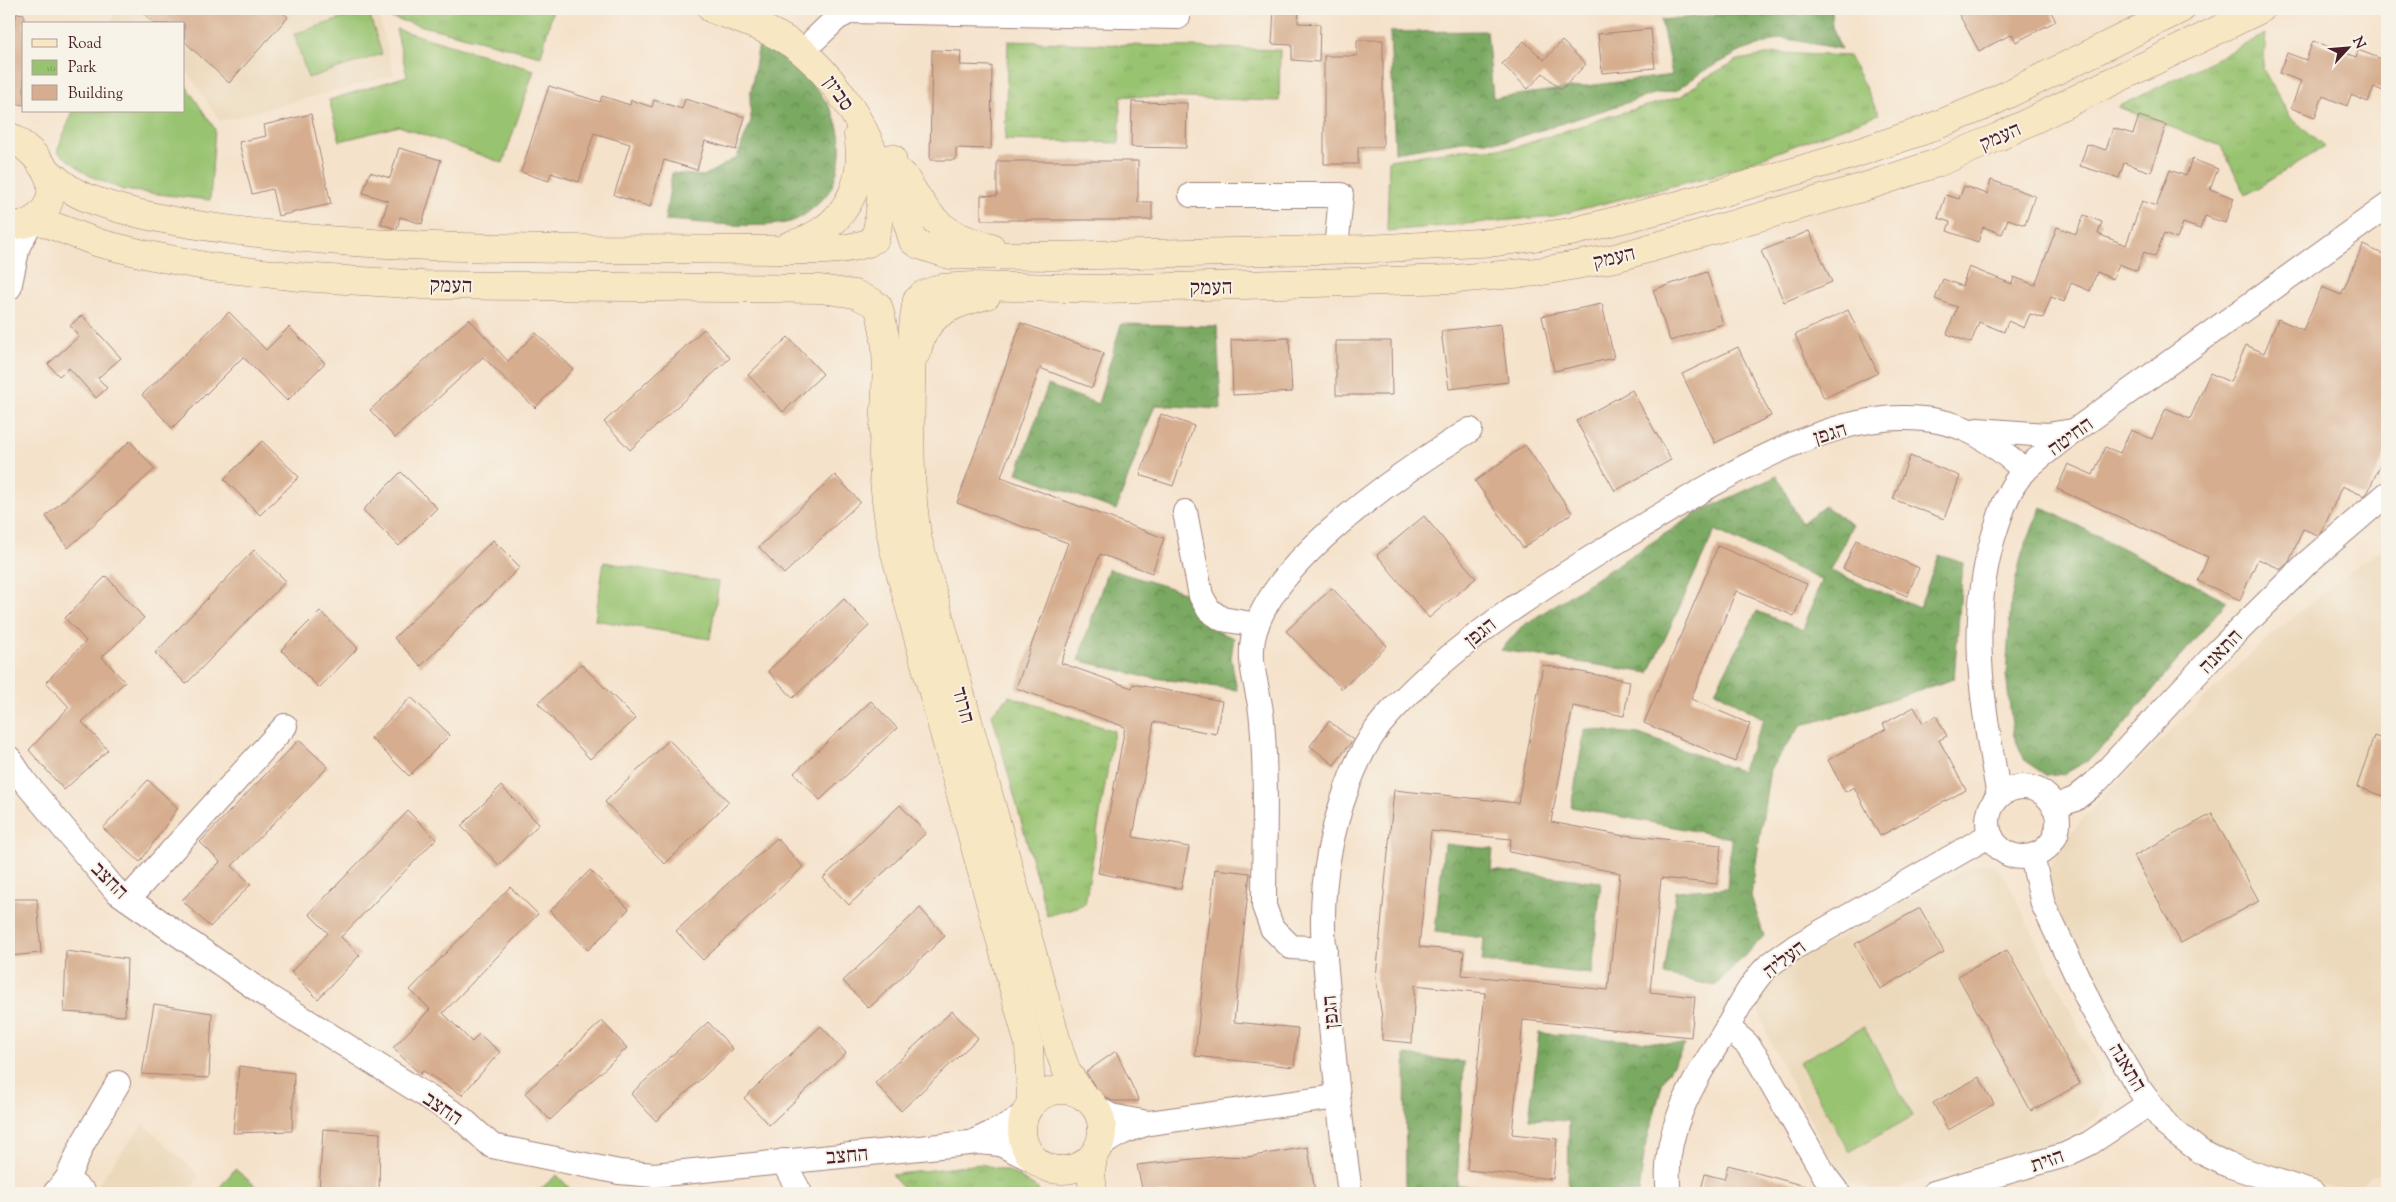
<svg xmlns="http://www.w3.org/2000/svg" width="2396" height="1202" font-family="'Sorts Mill Goudy','Frank Ruhl Libre',serif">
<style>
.built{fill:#ecd8ba}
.grass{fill:#98c370;stroke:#71714e}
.forest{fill:url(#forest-crowns);stroke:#626446}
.park{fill:url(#park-tufts);stroke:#71714e}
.building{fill:#d6ad8e;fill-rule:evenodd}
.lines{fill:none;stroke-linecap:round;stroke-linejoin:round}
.street-casing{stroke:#a0807b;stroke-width:26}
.secondary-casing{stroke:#a0807b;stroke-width:29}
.street{stroke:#fff;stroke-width:24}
.secondary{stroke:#f8e7c3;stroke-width:28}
.labels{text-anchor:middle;stroke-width:4;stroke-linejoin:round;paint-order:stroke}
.street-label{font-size:21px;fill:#4a1f2b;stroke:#f7f3e8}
</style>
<defs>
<pattern id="forest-crowns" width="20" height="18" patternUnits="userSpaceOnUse" patternTransform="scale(1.25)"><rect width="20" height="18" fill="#7aa962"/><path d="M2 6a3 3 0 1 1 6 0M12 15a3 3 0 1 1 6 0" fill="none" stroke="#668951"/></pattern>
<pattern id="park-tufts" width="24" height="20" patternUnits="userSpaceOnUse" patternTransform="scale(1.25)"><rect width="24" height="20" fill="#98c370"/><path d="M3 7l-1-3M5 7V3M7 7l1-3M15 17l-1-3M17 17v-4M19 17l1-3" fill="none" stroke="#84a761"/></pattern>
</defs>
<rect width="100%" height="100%" fill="#f7f3e8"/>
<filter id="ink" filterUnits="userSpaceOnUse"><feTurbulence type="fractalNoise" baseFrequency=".02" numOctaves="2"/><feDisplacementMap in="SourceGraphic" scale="10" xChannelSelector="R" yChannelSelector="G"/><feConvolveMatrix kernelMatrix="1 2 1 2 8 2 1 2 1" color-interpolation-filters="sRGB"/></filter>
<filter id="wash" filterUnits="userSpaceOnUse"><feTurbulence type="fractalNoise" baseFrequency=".0096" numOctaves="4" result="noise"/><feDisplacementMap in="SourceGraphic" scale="20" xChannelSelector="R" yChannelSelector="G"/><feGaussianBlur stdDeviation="1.12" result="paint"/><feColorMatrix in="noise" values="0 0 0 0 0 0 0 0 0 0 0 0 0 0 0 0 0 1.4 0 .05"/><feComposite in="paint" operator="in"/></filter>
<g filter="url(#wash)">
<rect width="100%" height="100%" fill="#f5e2cb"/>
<g class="built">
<path d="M113 9H377L394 75 220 121 184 67V24H115L112 22Z"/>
<path d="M2387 546V1171L2371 1175 2355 1193H2353L2226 1159 2184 1132 2105 1020 2049 888 2051 862 2063 841 2111 788 2271 635 2358 565Z"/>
<path d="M1981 864H1993L2007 880 2104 1080 2107 1097 2098 1116 2079 1131 2052 1144 1884 1191 1871 1189 1850 1182 1834 1167 1768 1037 1760 1016V997L1774 978 1796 960 1970 867Z"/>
<path d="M143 1124 200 1176 186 1193H110L98 1184Z"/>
</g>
<g class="grass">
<path d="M368 10 382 54 308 78 294 34Z"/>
<path d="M396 29 534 70 503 163 399 126 340 141 329 100 407 76Z"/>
<path d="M184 83 215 129 210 200 123 190 88 175 57 151 73 111H184Z"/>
<path d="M604 562 719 582 710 639 595 620Z"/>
<path d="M1864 1027 1913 1116 1849 1152 1799 1062Z"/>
<path d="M235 1169 264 1193H215Z"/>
<path d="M557 1175 574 1193H536Z"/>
</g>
<g class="forest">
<path d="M1778 9H1831L1832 27 1841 49 1782 38 1742 51 1702 72 1677 90 1654 94 1507 141H1462L1395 152 1390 32 1487 31 1493 98 1672 75 1661 20Z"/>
<path d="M759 43C812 77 860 117 832 186 827 198 803 219 790 222 755 230 701 222 665 220L672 173 704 176 737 157 751 121 750 97Z"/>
<path d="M1121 324 1217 326 1221 409 1155 405 1116 510 1017 473 1048 385 1098 404Z"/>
<path d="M1777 476 1801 523 1825 506 1852 525 1831 571 1919 608 1939 555 1963 563 1954 679 1838 716 1801 725 1770 769 1751 896 1764 936 1715 986 1664 975 1676 891 1727 888 1731 838 1571 807 1585 729 1639 734 1741 771 1764 719 1715 691 1757 611 1803 630 1821 580 1715 530 1649 673 1501 650 1521 627 1697 513Z"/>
<path d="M2041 507 2227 601 2117 733 2089 760 2064 774 2047 776 2025 761 2013 734 2006 675 2011 600 2022 553Z"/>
<path d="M1108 569 1184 592C1195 625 1205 626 1234 638L1231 658 1237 690 1141 676 1078 660Z"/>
<path d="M1444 844 1493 849 1491 870 1601 882 1592 974 1482 962 1484 938 1435 932Z"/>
<path d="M1539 1033 1685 1045 1663 1081 1645 1148 1639 1193H1568L1569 1121 1529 1119Z"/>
<path d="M1405 1055 1464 1062 1457 1185 1549 1188V1193H1406Z"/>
</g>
<g class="park">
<path d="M388 9H553L541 56 391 18Z"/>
<path d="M2266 34 2263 69 2291 118 2325 146 2246 195 2221 146 2118 107Z"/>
<path d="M1008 41 1280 50 1279 101 1121 96 1119 143 1005 140Z"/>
<path d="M1777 53 1849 56 1879 114 1716 175 1554 216 1387 231 1389 160 1458 150 1513 148 1610 116 1680 97 1705 78 1738 60Z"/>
<path d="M1009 696 1114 731 1085 904 1047 916 992 714Z"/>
<path d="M981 1164 1011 1172 1038 1189 1039 1193H908L891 1175Z"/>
</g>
<g id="blocks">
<g class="building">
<path d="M139 9H279L288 17 229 83 184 41V24H155Z"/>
<path d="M1274 9H1299L1298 23 1320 24 1319 62 1292 60V45L1272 44Z"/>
<path d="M1956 9H2049L2056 21 2016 42 2012 34 1979 51Z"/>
<path d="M17 13 24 14V105L9 102V50Z"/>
<path d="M1651 29 1655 68 1602 73 1598 34Z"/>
<path d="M1357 40H1383V147H1358V164H1324V56H1357Z"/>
<path d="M1524 41 1544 60 1562 41 1586 64 1561 90 1543 73 1528 89 1502 64Z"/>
<path d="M2313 41 2356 57 2358 50 2387 61V93L2374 87 2368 102 2351 95 2347 106 2323 96 2315 117 2291 108 2301 81 2279 73 2287 53 2306 60Z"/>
<path d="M932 50 961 51 960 65 992 66 991 149 956 148V160H930Z"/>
<path d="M549 86 600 102 602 96 630 105 631 100 652 107 654 100 682 109 685 99 745 117 736 150 705 141 697 170 664 160 650 207 614 195 630 144 594 133 579 182 551 173 549 181 521 172Z"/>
<path d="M1132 102 1187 103 1186 148 1131 147Z"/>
<path d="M311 114 331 204 278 216 272 189 252 194 239 142 266 136 264 125Z"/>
<path d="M2139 116 2166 125 2151 172 2124 163 2119 178 2080 166 2087 144 2106 150 2113 128 2133 134Z"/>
<path d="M399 148 441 160 422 224 400 217 397 229 381 224 388 201 363 193 370 172 390 178Z"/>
<path d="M2192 159 2218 169 2210 189 2234 198 2225 223 2205 216 2200 229 2183 223 2177 239 2164 234 2155 257 2144 252 2137 271 2119 264 2113 279 2097 272 2090 291 2071 283 2064 302 2051 297 2043 318 2030 314 2024 328 2008 321 2004 332 1979 322 1971 343 1947 334 1957 307 1935 299 1943 279 1962 286 1969 267 2012 284 2014 277 2035 285 2057 227 2076 234 2084 215 2102 222 2098 234 2126 245 2142 201 2156 206 2170 170 2186 176Z"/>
<path d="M997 161H1138V202H1152V220H981V195L997 196Z"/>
<path d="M1991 180 2035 196 2025 225 2008 219 2002 234 1983 227 1978 242 1947 231 1950 222 1938 218 1946 195 1959 199 1964 186 1987 194Z"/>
<path d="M1809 231 1832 282 1784 302 1761 251Z"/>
<path d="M2363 245 2387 256V449L2368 492 2364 496 2342 486 2322 532 2318 535 2303 529 2289 562 2281 569 2258 559 2240 600 2198 581 2208 557 2057 489 2068 464 2093 475 2105 447 2120 453 2131 430 2152 439 2166 408 2190 419 2210 373 2230 382 2246 345 2264 353 2278 319 2303 330 2322 287 2341 295Z"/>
<path d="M1707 272 1723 324 1670 341 1653 290Z"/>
<path d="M1602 304 1614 358 1554 371 1542 316Z"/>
<path d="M1848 310 1878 373 1824 398 1795 335Z"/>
<path d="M229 312 266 350 289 327 325 363 287 401 243 357 172 428 142 395Z"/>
<path d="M82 315 121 358 98 378 107 388 96 398 69 368 59 376 48 364 79 336 70 326Z"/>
<path d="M469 319 508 361 536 333 573 369 535 408 483 357 395 438 370 410Z"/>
<path d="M1021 323 1104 353 1092 388 1040 368 1001 477 1164 538 1152 573 1100 554 1061 663 1132 688 1133 684 1222 701 1216 734 1154 722 1133 837 1189 847 1181 889 1098 873 1125 727 1016 688 1068 543 957 503Z"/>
<path d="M1501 324 1508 382 1449 389 1441 331Z"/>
<path d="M704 329 730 358 630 450 604 422Z"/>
<path d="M788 337 823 374 783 412 748 375Z"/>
<path d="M1289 338 1292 392 1233 395 1231 340Z"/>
<path d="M1336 341H1391L1392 395H1336Z"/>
<path d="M1738 347 1771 416 1715 443 1682 374Z"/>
<path d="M1632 390 1671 460 1615 491 1576 421Z"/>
<path d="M1161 414 1194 426 1173 486 1140 475Z"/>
<path d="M130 441 155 469 68 548 46 516Z"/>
<path d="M262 441 299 477 260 515 224 479Z"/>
<path d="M1525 445 1572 513 1523 548 1475 481Z"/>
<path d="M1910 456 1960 476 1944 519 1893 499Z"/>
<path d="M401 472 437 508 399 546 363 510Z"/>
<path d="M835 475 860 502 784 574 759 547Z"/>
<path d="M1424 516 1476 578 1429 618 1377 555Z"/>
<path d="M493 540 520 567 421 666 394 638Z"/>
<path d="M1856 540 1919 568 1907 596 1843 569Z"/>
<path d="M1718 546 1807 584 1794 616 1736 591 1691 699 1750 724 1735 762 1644 723Z"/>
<path d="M254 550 286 581 186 684 155 653Z"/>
<path d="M106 576 144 618 102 657 125 682 82 722 108 750 64 790 29 750 69 707 46 682 86 641 65 618Z"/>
<path d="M1332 588 1387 646 1342 689 1286 631Z"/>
<path d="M844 599 869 626 793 698 768 671Z"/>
<path d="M320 611 358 648 319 688 281 650Z"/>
<path d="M581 664 636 719 590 759 538 703Z"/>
<path d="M1543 665 1630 681 1624 716 1573 706 1551 822 1624 836V835L1721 845 1717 884 1661 878 1650 992 1695 997 1691 1037 1523 1020 1512 1134 1557 1139 1553 1179 1467 1170 1485 993 1415 985 1412 1043 1382 1040V1017L1376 978 1394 790 1518 803ZM1431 831 1511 839 1509 852 1620 873 1608 990 1462 975 1464 951 1419 947Z"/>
<path d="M411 697 450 735 409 776 371 738Z"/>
<path d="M871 701 897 728 820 800 794 773Z"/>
<path d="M1914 707 1923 723 1936 716 1947 736 1939 740 1966 790 1880 836 1854 787 1845 792 1828 760 1886 729 1883 724Z"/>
<path d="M1329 721 1353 740 1334 765 1310 746Z"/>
<path d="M2374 736 2387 741V797L2357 787Z"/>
<path d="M299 740 328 767 232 866 251 884 210 927 182 900 220 862 200 842Z"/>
<path d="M669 740 729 802 665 864 605 802Z"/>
<path d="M148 780 178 808 140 862 103 828Z"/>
<path d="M501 786 539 824 499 865 461 826Z"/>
<path d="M900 805 926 833 849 905 823 878Z"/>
<path d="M408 811 436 839 341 937 360 955 318 999 291 972 328 933 309 914Z"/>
<path d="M2212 814 2259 901 2181 943 2134 856Z"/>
<path d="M777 838 803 867 703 960 676 931Z"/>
<path d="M1215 869 1250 873 1234 1022 1298 1028 1294 1067 1195 1056Z"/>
<path d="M590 870 629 909 588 950 550 911Z"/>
<path d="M510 887 538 914 443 1013 472 1042 479 1034 500 1052 462 1095 423 1071 420 1074 393 1048 430 1009 410 990Z"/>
<path d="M9 899H37L41 953 9 956Z"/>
<path d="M920 908 945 936 869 1008 843 981Z"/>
<path d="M1920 908 1944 952 1880 989 1855 944Z"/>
<path d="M2007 950 2080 1084 2031 1111 1958 976Z"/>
<path d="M66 951 127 959 125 1016 64 1012Z"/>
<path d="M154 1004 212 1013 209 1078 142 1074Z"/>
<path d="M952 1011 978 1038 901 1111 875 1083Z"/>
<path d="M602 1021 627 1048 550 1120 525 1093Z"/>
<path d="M708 1022 733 1049 656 1121 631 1094Z"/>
<path d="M821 1026 846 1053 769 1125 744 1098Z"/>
<path d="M1116 1051 1139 1101H1112L1098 1092 1086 1072Z"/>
<path d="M239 1066 294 1073 292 1131 233 1133Z"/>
<path d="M1979 1077 1994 1104 1948 1130 1933 1103Z"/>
<path d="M323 1129 380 1133 379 1193 319 1191Z"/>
<path d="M1308 1147 1315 1193H1251L1250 1190 1226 1189 1223 1193H1143L1137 1165 1222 1156 1247 1157Z"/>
<path d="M1728 1165 1812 1188 1811 1193H1700L1705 1174 1724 1179Z"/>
</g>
</g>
</g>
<g filter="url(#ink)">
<use href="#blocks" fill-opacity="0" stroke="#a0807b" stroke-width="1"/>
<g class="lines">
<g class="street-casing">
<g id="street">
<path d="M814 40 837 18 851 11 1178 17"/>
<path d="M1191 195H1341L1336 250"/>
<path d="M9 288 18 246 31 222"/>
<path d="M1977 430 2047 435 2073 431"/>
<path d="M1185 512 1201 596 1209 610 1222 619 1257 625"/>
<path d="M9 758 25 782 116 891 267 996 460 1117 492 1146 619 1172 654 1175 979 1142 1000 1144 1035 1161"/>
<circle cx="2023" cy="822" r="35"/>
<path d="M1999 796C1982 703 1966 618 1997 525 2002 510 2007 493 2017 480 2027 465 2045 454 2059 442L2387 206"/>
<path d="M2054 807 2075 799 2095 783 2218 651 2308 562 2387 494"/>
<path d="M2032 856 2043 904 2091 1006 2140 1090 2167 1126 2201 1152 2228 1165 2313 1193"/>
<path d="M128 899 285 726"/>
<path d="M1325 949 1291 947 1272 928 1264 906C1264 845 1267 782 1262 721 1260 691 1248 669 1253 639 1267 562 1406 469 1470 430"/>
<path d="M1727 1027 1747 1044 1759 1061 1825 1176 1838 1193"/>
<path d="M1093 1106 1111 1116 1147 1123"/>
<path d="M977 1140 1011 1124 1025 1113"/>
<path d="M1097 1150C1112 1135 1129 1129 1149 1123L1337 1097"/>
<path d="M783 1161 800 1193"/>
<path d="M67 1179 84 1193"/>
<path d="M55 1193 67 1179 83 1143 118 1083"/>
<path d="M1350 1193C1342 1134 1335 1074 1330 1014 1328 986 1324 957 1323 928 1322 881 1331 832 1347 788 1356 762 1371 733 1390 713 1459 638 1546 585 1633 532 1707 487 1815 417 1904 418 1958 418 1986 436 2025 471"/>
<path d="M1669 1193C1660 1131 1696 1078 1727 1028 1739 1007 1750 984 1767 967 1775 960 1786 954 1795 947L1990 835"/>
<path d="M1934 1193 2065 1155 2090 1143 2150 1103"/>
</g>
</g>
<g class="secondary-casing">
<g id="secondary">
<path d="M712 9C739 19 767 28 792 44 831 70 878 139 881 186 882 204 879 222 875 239"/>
<path d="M9 136C26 146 42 159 49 178 58 204 35 230 9 224"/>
<path d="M892 158 901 201 913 241"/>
<path d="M42 166C55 178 68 190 85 197 137 218 210 228 266 234 433 253 603 248 771 250 803 250 837 253 868 243"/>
<path d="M903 175C930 218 939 235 991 247"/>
<path d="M35 219 99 243 148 255 210 267 300 277 423 285 820 289 855 294 872 302"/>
<path d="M790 245C842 231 867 187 858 135"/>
<path d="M919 245 950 255 1052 256 1367 249 1497 242 1571 232 1686 203 1851 155 1925 130 1984 106 2181 9"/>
<path d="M922 295 941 288 973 286 1103 289 1454 279 1537 272 1615 258 1861 188 1937 163 1998 137 2261 9"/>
<path d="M917 300C911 329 912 358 911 387 910 439 909 489 918 540L1060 1053 1067 1072 1084 1097"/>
<path d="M878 306C893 352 884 403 883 451 883 483 887 514 893 546L1029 1045 1031 1104"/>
<path d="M917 352C925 312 952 305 987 295"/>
<circle cx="1062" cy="1130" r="40"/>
<path d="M1093 1193 1091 1173 1093 1156"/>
</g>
</g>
<use href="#street" class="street"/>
<use href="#secondary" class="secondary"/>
</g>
</g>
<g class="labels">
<g class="street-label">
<text transform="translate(839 93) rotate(55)" y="7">סביון</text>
<text transform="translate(2000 136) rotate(-24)" y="7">העמק</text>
<text transform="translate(1614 257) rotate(-13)" y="7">העמק</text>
<text transform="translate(451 285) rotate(1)" y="7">העמק</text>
<text transform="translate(1211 287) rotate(-1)" y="7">העמק</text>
<text transform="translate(1830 433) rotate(-17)" y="7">הגפן</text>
<text transform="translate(2070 436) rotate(-36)" y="7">החיטה</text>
<text transform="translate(1480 632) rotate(-39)" y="7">הגפן</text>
<text transform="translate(2220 651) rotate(-46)" y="7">התאנה</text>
<text transform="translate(964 705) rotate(75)" y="7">חרוד</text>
<text transform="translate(110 880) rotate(45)" y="7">החצב</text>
<text transform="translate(1784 959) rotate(-38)" y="7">העליה</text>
<text transform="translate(1330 1012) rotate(-95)" y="7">הגפן</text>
<text transform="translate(2128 1067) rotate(59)" y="7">התאנה</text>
<text transform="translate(443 1108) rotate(34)" y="7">החצב</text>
<text transform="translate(847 1155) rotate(-5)" y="7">החצב</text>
<text transform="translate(2047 1160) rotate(-19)" y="7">הזית</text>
</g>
</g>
<rect width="2396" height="1202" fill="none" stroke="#f7f3e8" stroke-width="30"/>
<rect x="22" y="22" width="162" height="90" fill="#f7f3e8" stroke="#b29e9c"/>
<rect x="32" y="39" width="25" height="8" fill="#f8e7c3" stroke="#b29e9c"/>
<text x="68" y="48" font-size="15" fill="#4a1f2b">Road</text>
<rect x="32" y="60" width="25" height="15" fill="url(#park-tufts)" stroke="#b29e9c"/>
<text x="68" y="72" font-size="15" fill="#4a1f2b">Park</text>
<rect x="32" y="85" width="25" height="15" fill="#d6ad8e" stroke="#b29e9c"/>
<text x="68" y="98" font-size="15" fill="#4a1f2b">Building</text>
<g transform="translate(2348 48) rotate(64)" stroke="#f7f3e8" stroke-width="4" paint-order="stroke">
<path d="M0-4L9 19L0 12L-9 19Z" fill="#4a1f2b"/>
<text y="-8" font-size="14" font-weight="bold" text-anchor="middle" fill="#4a1f2b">N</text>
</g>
</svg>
